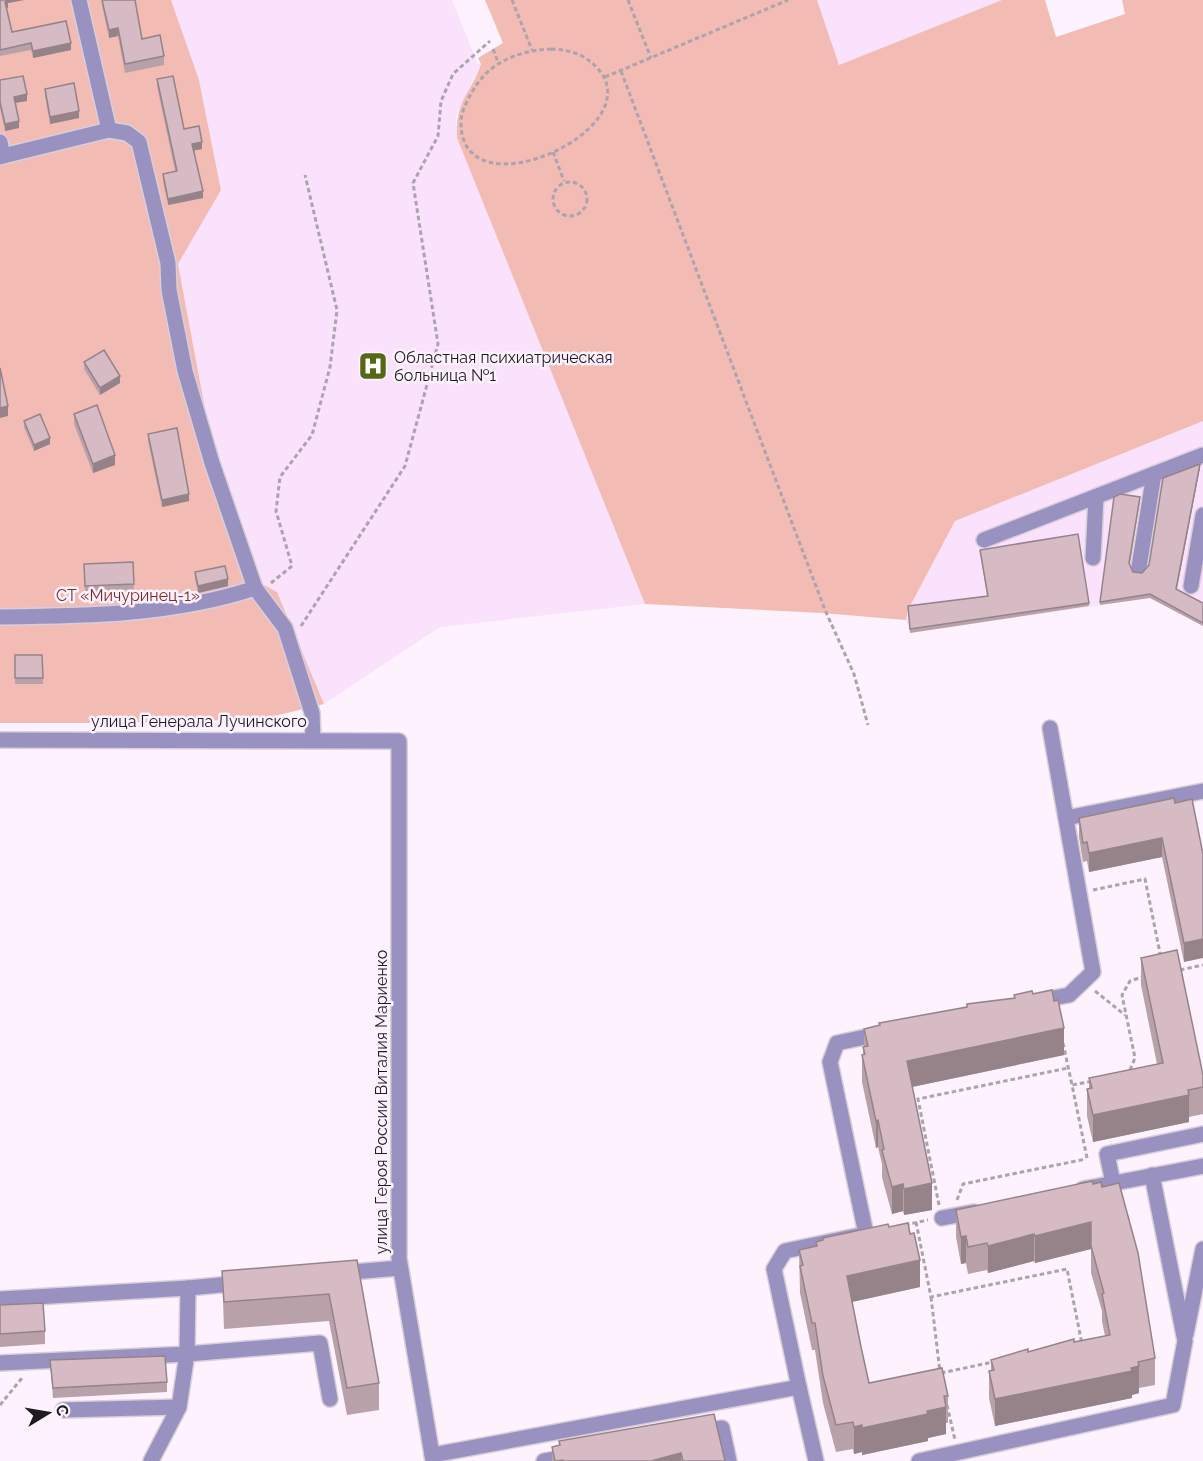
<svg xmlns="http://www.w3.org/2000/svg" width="1203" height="1461" font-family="Raleway,sans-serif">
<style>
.built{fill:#fae2fd}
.green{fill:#f2bbb4}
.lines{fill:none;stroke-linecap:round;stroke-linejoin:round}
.minor-casing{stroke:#d9cfda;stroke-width:18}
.path{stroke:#aca3ad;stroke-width:3;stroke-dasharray:4.5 3;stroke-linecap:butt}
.minor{stroke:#9992c0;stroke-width:15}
.wall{fill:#b8a1a9}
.shaded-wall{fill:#96838a}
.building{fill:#d6bbc5;stroke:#96838a;stroke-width:1.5}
.labels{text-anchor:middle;stroke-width:5;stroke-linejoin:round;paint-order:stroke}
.poi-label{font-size:16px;fill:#1f1920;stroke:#fdf2fe;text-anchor:start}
.park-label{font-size:16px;fill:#812a25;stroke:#fdf2fe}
.street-label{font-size:16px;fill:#1f1920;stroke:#fdf2fe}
</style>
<rect width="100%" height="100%" fill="#fdf2fe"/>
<g class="built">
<path d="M171 0H452L478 64H481L456 116 457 138 645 604 440 627 324 704 277 592 258 581 216 468 178 264 221 189 199 80Z"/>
<path d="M817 0H1002L839 65Z"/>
<path d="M1203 421V626L1150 598 910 633 906 620 908 610 955 521Z"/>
</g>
<g class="green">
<path d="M0 0H171L199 80 221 190 178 264 216 468 257 581 277 592 324 704 262 719 112 723H0Z"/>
<path d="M485 0H817L839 65 1002 0H1045L1056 37 1125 14 1122 0H1203V421L955 521 908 610 906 620 822 613 645 604 457 138C455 100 470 96 481 64L478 58 503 43Z"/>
</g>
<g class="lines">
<g class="minor-casing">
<g id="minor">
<path d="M79 0 109 130"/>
<path d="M0 142 3 156 0 157"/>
<path d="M984 540 1203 455"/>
<path d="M1093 558 1096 497"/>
<path d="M1139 567 1154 474"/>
<path d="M1191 586 1203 515"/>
<path d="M255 588 285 628 312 713 313 739"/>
<path d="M0 617C84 616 175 615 255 588L212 463 185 371 169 290 168 263 139 142 127 133 109 130 3 156"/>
<path d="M0 740 399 741V1258L433 1461"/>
<path d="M1066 818 1203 791"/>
<path d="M1033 1002 1069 995 1093 972 1050 728"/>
<path d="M1113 1183 1107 1154 1203 1134"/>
<path d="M1083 1189 1203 1166"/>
<path d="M942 1218 974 1212"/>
<path d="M340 1273 400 1268"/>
<path d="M188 1288 242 1283"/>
<path d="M0 1299 188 1288 187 1354 0 1363"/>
<path d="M1186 1334 1203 1249"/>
<path d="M799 1387 774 1269 785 1251 866 1234 830 1062 837 1043 884 1033"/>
<path d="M63 1410 179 1407"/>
<path d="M699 1432 722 1428 729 1461"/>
<path d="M432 1455 799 1387 816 1461"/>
<path d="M151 1461 179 1407 187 1354 320 1343 330 1399"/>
<path d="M544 1461 572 1456"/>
<path d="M919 1461 1173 1405 1185 1341 1152 1175"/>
</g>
</g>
<g class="path">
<path d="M512 0 532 50"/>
<path d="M628 0 651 58"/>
<path d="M493 49 498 62"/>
<path d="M551 49C571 50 585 54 599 70 650 131 460 216 461 122 461 112 467 101 472 92 489 62 517 51 551 49Z"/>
<path d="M621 71 825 610 854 674 868 725"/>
<path d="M605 77 788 0"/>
<path d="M553 152 564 181"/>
<circle cx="570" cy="199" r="17"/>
<path d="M271 583 292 566 276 511 280 477 312 435 330 367 337 310 305 175"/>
<path d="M301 626 405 466 438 344 413 183 438 136 441 101 453 74 490 41"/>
<path d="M1093 890 1145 879 1161 958"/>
<path d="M1180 970 1203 965"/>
<path d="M1095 991 1125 1015"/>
<path d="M1063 1043 1072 1085"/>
<path d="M1130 1070 1135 1058 1122 995 1130 981 1142 977"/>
<path d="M1087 1158 1072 1085 1093 1081"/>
<path d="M957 1200 963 1184 1086 1159"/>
<path d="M939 1205 918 1099 1068 1068"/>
<path d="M916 1222 931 1297 1067 1269 1082 1344"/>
<path d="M905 1225 928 1220"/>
<path d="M931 1297 940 1372"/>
<path d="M941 1373 993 1362"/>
<path d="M0 1405 22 1378"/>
<path d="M947 1405 955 1440"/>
</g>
<use href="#minor" class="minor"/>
</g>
<g class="wall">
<path d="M0 0H24L8 3V8H7L12 32 71 50 33 58 31 50 0 56Z"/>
<path d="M102 0H135L142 39 164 56V65L125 73 118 36 109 38 102 5Z"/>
<path d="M157 79 184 129 202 149 194 150 203 198 168 205 163 181V174L175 171 157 86Z"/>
<path d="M0 80 27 101 16 103 19 128 5 131 0 108Z"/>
<path d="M45 89 79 118 50 124 45 96Z"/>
<path d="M84 362 120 383 100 395 84 369Z"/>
<path d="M74 414 115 465 93 473 74 424Z"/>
<path d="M24 421 50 444 34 451 24 427Z"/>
<path d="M148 434 189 501 162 507 148 441Z"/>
<path d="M1200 467 1177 589 1203 603V626L1150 598 1100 605V602L1140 500 1130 564 1133 572 1142 573 1149 565Z"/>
<path d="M980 550 1089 603V606L910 633 908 606 987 596Z"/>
<path d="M133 562 134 590 85 592 84 564Z"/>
<path d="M195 572 228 586 198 593 195 579Z"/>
<path d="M15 655H42L43 684H15Z"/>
<path d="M1192 799 1184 962 1162 857 1089 872 1087 861 1083 862 1079 837V818Z"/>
<path d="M1141 958 1203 1075V1114L1189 1117V1122L1093 1142 1087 1116V1089H1089V1078L1157 1064 1141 985Z"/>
<path d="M1033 994 1064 1055 912 1087 932 1210 904 1215 903 1211 892 1214 884 1185 882 1177V1164L878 1147 876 1148 862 1082V1055H863V1047H864V1029L879 1026V1023L967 1007V1004L1014 998V995Z"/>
<path d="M1093 1184 1102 1187 1155 1358V1385L1139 1388V1393L1132 1395V1398L995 1426 989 1398V1371H991V1360L1105 1336 1102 1321V1311L1091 1273V1249L1035 1263 1034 1261 988 1273 987 1270 968 1274 966 1263 961 1264 956 1237V1210Z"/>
<path d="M889 1227 920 1287 852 1302 869 1383 948 1396V1423H946V1434L928 1438V1441L862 1455V1452L854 1454 853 1449 836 1452 823 1403 815 1350H812L800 1293 799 1250 816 1247V1242Z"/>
<path d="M357 1260 379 1383V1410L347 1415 329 1321 224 1329 222 1271Z"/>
<path d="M0 1305 45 1331V1344L0 1347Z"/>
<path d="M50 1360 167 1382V1392L53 1398Z"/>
<path d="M714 1414 725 1461H552V1447L559 1445V1441Z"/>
</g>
<g class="shaded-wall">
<path d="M7 0H24L8 3V8H5V2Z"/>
<path d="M118 28V36L109 38V30Z"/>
<path d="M71 43V50L33 58V51Z"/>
<path d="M27 94V101L14 103V97Z"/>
<path d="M79 111V118L50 124V117Z"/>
<path d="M19 121V128L5 131V124Z"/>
<path d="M202 142V149L192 151V144Z"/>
<path d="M203 191V198L168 205V199Z"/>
<path d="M120 376V383L100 395V388Z"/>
<path d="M8 406V416L0 418V408Z"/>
<path d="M50 438V444L34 451V445Z"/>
<path d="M115 455V465L93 473V464Z"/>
<path d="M1200 464V467L1176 592V589Z"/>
<path d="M189 494V501L162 507V500Z"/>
<path d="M228 579V586L198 593V586Z"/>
<path d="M1162 838V857L1089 872V853Z"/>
<path d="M1203 939V958L1184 962V943Z"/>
<path d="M1064 1028V1055L907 1088V1061Z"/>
<path d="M1189 1095V1122L1093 1142V1115Z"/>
<path d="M878 1120V1147L876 1148V1121Z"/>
<path d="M932 1183V1210L904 1215V1189Z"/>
<path d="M903 1184V1211L892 1214V1187Z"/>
<path d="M1091 1222V1249L1035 1263V1236Z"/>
<path d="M1034 1234V1261L988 1273V1246Z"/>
<path d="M966 1236V1263L961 1264V1237Z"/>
<path d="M920 1260V1287L847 1303V1276Z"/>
<path d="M1139 1366V1393L1132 1395V1398L995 1426V1399Z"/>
<path d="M946 1407V1434L928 1438V1441L862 1455V1428Z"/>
<path d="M862 1425V1452L854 1454V1427Z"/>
<path d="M681 1453V1461H651Z"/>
</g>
<g class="building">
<path d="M0 0H8V1L5 2 12 32 66 21 71 43 33 51 31 43 0 50Z"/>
<path d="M102 0H135L142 39 160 35 164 56 125 64 118 28 109 30Z"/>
<path d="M23 76 27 94 14 97 19 121 5 124 0 102V80Z"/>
<path d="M173 76 184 129 199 126 202 142 192 144 203 191 168 199 163 174 177 171 157 79Z"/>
<path d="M74 83 79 111 50 117 45 89Z"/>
<path d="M104 350 120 376 100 388 84 362Z"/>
<path d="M0 368 8 406 0 408Z"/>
<path d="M97 405 115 455 93 464 74 414Z"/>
<path d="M40 414 50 438 34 445 24 421Z"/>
<path d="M177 428 189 494 162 500 148 434Z"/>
<path d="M1200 464 1176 589 1203 603V623L1150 594 1100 602 1114 497 1120 494 1140 497 1129 563 1133 572 1142 573 1149 565 1163 478Z"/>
<path d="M1078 534 1089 603 910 629 908 606 988 596 980 550Z"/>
<path d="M133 562 134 584 85 586 84 564Z"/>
<path d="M225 566 228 579 198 586 195 572Z"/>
<path d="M15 655H42L43 678H15Z"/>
<path d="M1174 798 1175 803 1192 799 1203 854V939L1184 943 1162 838 1089 853 1087 842 1083 843 1079 818Z"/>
<path d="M1177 950 1203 1075V1087L1188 1090 1189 1095 1093 1115 1087 1089 1092 1088 1089 1078 1163 1063 1141 958Z"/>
<path d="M1052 990 1054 1001 1058 1000 1064 1028 907 1061 932 1183 904 1189 903 1184 892 1187 884 1158 882 1150 884 1149 878 1120 876 1121 862 1055 865 1054 863 1047 868 1046 864 1029 880 1025 879 1023 967 1007V1004L1015 998 1014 995 1032 991 1033 994Z"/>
<path d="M1092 1181 1093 1184 1101 1182 1102 1187 1119 1183 1138 1253 1155 1358 1138 1362 1139 1366 1131 1368 1132 1371 995 1399 989 1371 994 1370 991 1360 1028 1349V1352L1074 1339V1342L1110 1335 1102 1294 1104 1293 1091 1246V1222L1035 1236 1034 1234 988 1246 987 1243 968 1247 966 1236 961 1237 956 1210Z"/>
<path d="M908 1223 910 1234 914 1233 920 1260 847 1276 861 1347 869 1383 942 1368 948 1396H944L946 1407 927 1411 928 1414 862 1428V1425L854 1427 853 1422 836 1425 823 1376 815 1323H812L800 1266 803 1265 799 1250 817 1246 816 1242 823 1240V1238L888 1224 889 1227Z"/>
<path d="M357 1260 379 1383 347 1388 329 1294 224 1302 222 1271Z"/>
<path d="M43 1303 45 1331 0 1334V1305Z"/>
<path d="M165 1356 167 1382 53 1388 50 1360Z"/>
<path d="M714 1414 725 1461H683L681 1453 651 1461H563V1460L555 1461 552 1447 560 1445 559 1441Z"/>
</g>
<defs>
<g id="hospital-square" transform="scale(1.5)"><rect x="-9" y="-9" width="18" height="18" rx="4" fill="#546815" stroke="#fdf2fe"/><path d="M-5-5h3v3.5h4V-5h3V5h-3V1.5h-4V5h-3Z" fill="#fff"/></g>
</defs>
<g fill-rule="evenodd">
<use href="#hospital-square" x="373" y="366"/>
</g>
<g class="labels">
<g class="poi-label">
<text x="394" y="363">Областная психиатрическая<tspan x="394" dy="18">больница №1</tspan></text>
</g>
<g class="park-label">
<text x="128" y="601">СТ «Мичуринец-1»</text>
</g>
<g class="street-label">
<text x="199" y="727">улица Генерала Лучинского</text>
<text transform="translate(381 1102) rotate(-90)" y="6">улица Героя России Виталия Мариенко</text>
</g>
</g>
<g transform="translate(48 1413) rotate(79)" stroke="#fdf2fe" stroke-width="4.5" paint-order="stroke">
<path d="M0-4.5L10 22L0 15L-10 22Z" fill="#1f1920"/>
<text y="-9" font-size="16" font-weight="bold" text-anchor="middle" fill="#1f1920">С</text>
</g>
</svg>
